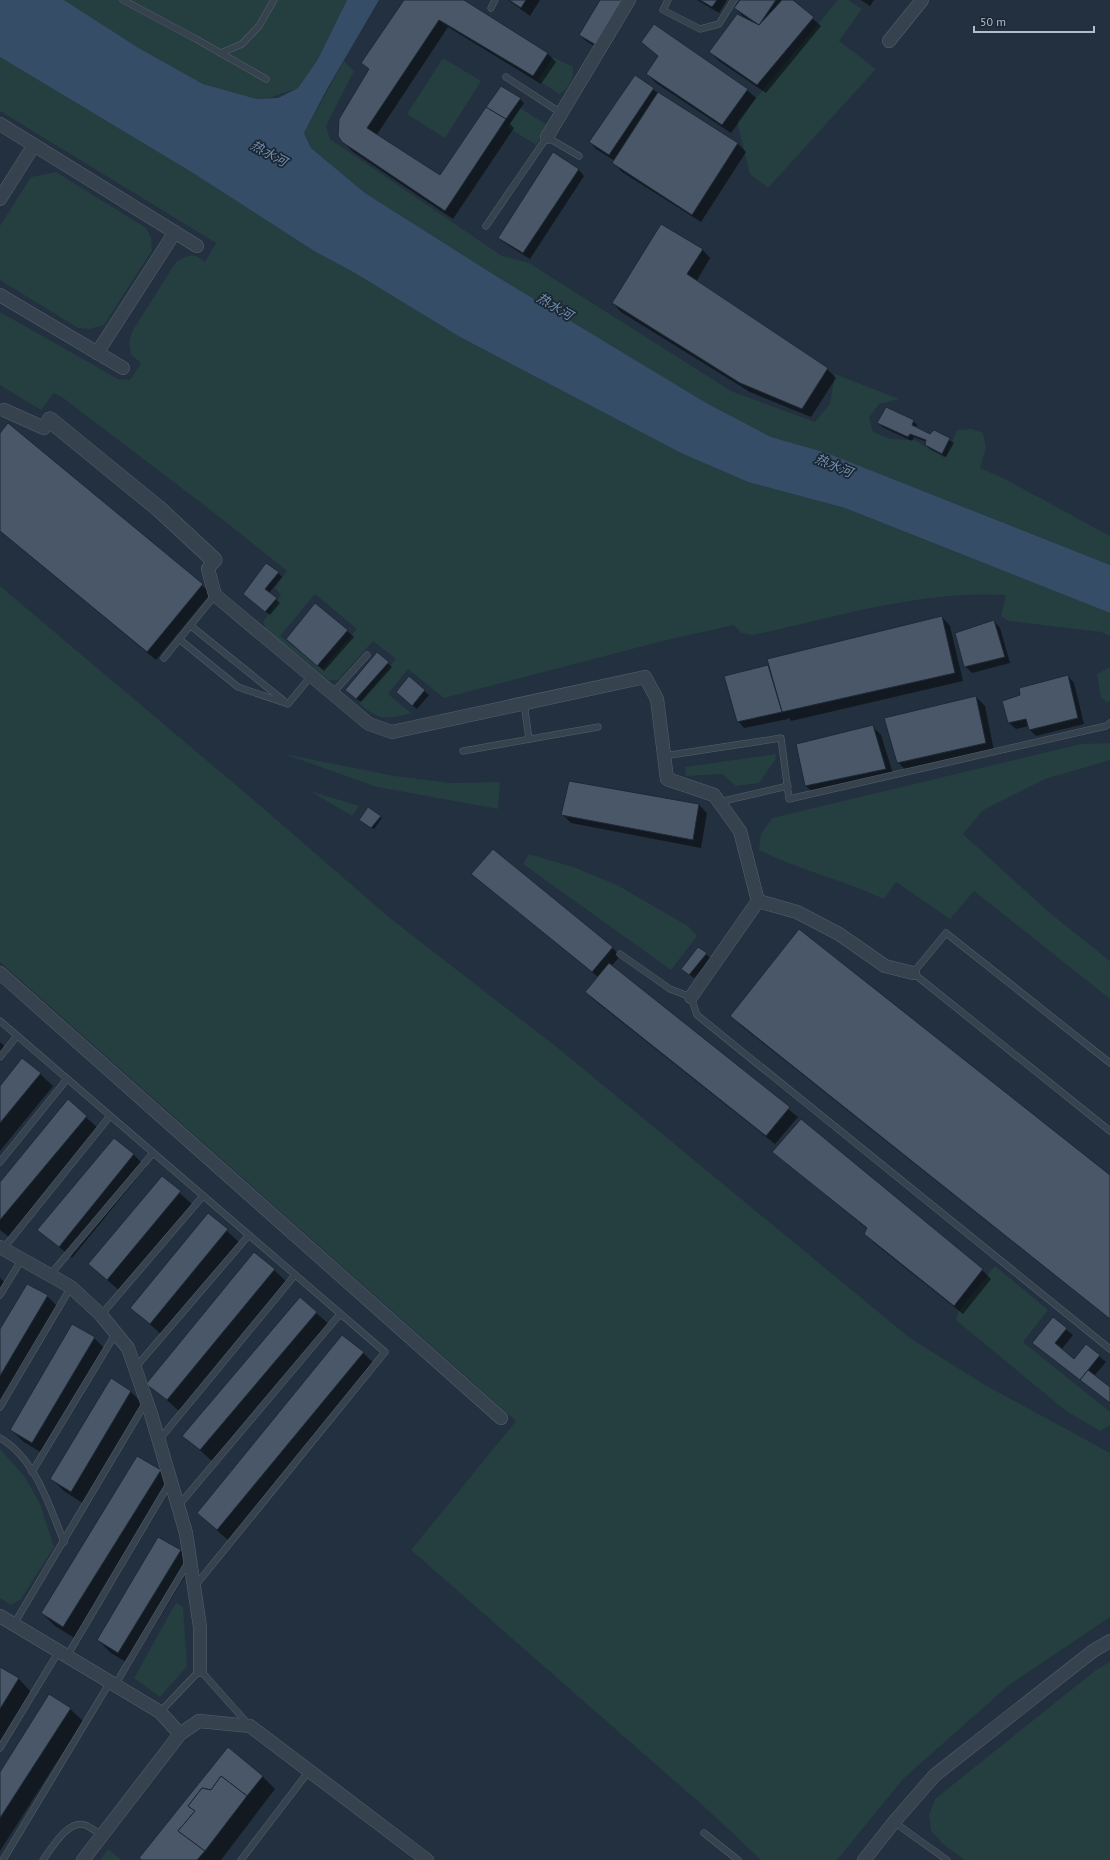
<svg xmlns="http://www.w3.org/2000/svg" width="1110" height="1860" font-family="'PT Sans','Noto Sans SC',sans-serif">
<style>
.green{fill:#253e40;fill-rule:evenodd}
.water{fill:#364d67}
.shadow{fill:#0007}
.building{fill:#495768;stroke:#1e2936}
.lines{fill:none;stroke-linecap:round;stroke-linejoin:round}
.service-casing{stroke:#55606d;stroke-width:7}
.minor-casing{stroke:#55606d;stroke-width:14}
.tertiary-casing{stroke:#55606d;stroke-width:17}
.service{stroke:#37424f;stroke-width:6}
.minor{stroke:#37424f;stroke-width:13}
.tertiary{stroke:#37424f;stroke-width:16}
.labels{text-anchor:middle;stroke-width:3.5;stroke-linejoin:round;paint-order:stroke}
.water-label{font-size:13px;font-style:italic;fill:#728faf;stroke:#1c2734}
</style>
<rect width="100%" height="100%" fill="#23303f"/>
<g class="green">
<path d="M64 0H347L318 59 298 88 269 98 257 99 203 84 137 47Z"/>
<path d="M838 0H848L862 9 839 41 876 69 768 188 750 174 737 121Z"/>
<path d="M0 57 193 173 314 251 355 273 460 337 681 453 748 482 845 508 1110 613V636L1101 632 1009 621 1001 616 1006 595C920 590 836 617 753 635L741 633 734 625 663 641 444 698 408 669 388 694 411 713C388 720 378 721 359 703L396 659 373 641 338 680H329L266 629 263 622 281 595 275 588 287 571 217 515 63 398 54 393 41 410 0 385V312L118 379 130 380 141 363 131 355 129 341 133 330 176 262C189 255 193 252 205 262L216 243 0 111ZM315 594 357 629 322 669 280 636Z"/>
<path d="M553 57 573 67C574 77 569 90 559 94L538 80Z"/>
<path d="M443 58 481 81 445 138 407 114Z"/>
<path d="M344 61 354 71 326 126 330 139 502 256 529 263 731 391 815 422 830 404 835 374 899 399 879 404 869 418 873 432 891 439 914 440 945 458 957 430 972 429 983 433 986 448 980 468 1003 478 1110 536V565L827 453 771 437 708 404 496 276 365 193 311 148 304 133Z"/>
<path d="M520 108 547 125 536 145 507 127Z"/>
<path d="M56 172 146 228 151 238 152 250 104 325 90 329 78 328 0 280V226L31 177Z"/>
<path d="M0 586 249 796 391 919 558 1048 910 1338 985 1385 1110 1453V1617L1009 1685 904 1778 837 1860H761L710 1812 411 1550 516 1421 0 962Z"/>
<path d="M1110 667V701L1107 702 1101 698 1097 674Z"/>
<path d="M1110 743V760L1045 779 983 810 963 834 1051 914 1110 961V999L974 891 950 919 896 882 884 899C843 880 799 870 759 850L761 834 772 818 1081 744Z"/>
<path d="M284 754 395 776 450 783 500 782 498 809 377 787Z"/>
<path d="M776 754 775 760 759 783 736 786 722 774 686 776 685 767Z"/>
<path d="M310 791 359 806 352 816Z"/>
<path d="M529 854 576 868 617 885 688 926 697 936 671 970 523 864Z"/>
<path d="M995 1266 1048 1310 1023 1342 1110 1412V1425L1100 1431 1066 1411 956 1320 958 1312Z"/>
<path d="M0 1449 25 1477 40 1504 54 1547 21 1599 11 1605 0 1598Z"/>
<path d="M176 1603 183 1607 187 1666 160 1697 134 1678Z"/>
<path d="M1110 1662V1860H965L943 1844 931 1831 929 1815 935 1799 1096 1670Z"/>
<path d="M108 1849 122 1860H100Z"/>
</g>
<path class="water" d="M0 0H64L137 47 203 84 257 99 278 98 298 88 318 59 347 0H379L327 89 304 133 311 148 365 193 496 276 708 404 771 437 827 453 1110 565V613L845 508 748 482 681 453 460 337 355 273 314 251 193 173 0 57Z"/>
<g class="shadow">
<path d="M405 0H462L548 54 556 62 541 84 448 27 376 136 440 177 520 99 524 103 510 124 514 128 453 219 352 151 343 142 370 71 363 63Z"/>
<path d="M508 0H540L530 16Z"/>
<path d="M601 0 603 51 586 41 580 35Z"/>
<path d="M697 0H727L719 13Z"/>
<path d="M741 0H791L821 26 766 93 719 61 710 52 746 19 735 8Z"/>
<path d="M861 0H874L870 6Z"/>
<path d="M651 50 747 90 756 98 731 133 656 83 647 74 658 56Z"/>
<path d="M635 77 658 93 738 144 746 152 701 222 622 172 614 163 615 161 596 149 590 142Z"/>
<path d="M578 169 584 176 530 259 506 244 499 238Z"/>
<path d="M702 249 710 258 696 282 827 369 836 378 811 417 750 392 621 312 613 303Z"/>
<path d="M913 421 917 425 916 428 930 435 934 431 954 443 946 457 930 449 926 445 927 442 914 437 912 441 882 427 878 423Z"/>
<path d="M8 425 211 593 156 660 0 531V434Z"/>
<path d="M278 573 282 577 269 593 280 603 270 615 244 594Z"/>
<path d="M942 617 950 626 963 681 791 721 788 717V719L744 728 738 721 768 666 771 668Z"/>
<path d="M994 621 1000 628 1010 663 972 673 965 666Z"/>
<path d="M347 631 354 637 324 671 287 639Z"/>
<path d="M377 654 392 667 361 702 350 694Z"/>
<path d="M1068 676 1074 683 1084 724 1036 736 1030 730 1029 726 1016 729 1009 723 1021 696Z"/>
<path d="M409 678 429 695 417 709 401 696Z"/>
<path d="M976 697 985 706 994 751 906 771 898 762Z"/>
<path d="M872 726 881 735 894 777 814 794 806 786Z"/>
<path d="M699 805 707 813 701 848 571 823 562 814Z"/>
<path d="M380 817 382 818 374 829 362 821Z"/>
<path d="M473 874 612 947 620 956 611 967 798 1117 775 1144 594 1000 586 992 598 977Z"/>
<path d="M698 949 711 958 694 978 682 969Z"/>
<path d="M732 1016 1110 1176V1319L740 1025Z"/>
<path d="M0 1042 9 1051 0 1062Z"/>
<path d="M40 1074 53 1086 0 1151V1087Z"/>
<path d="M68 1101 99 1129 9 1237 0 1230V1183Z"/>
<path d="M774 1152 982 1270 991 1279 963 1314 874 1243 865 1234 867 1229Z"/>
<path d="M133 1154 146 1167 72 1258 39 1230Z"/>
<path d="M162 1177 193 1205 121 1292 89 1264Z"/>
<path d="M208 1214 240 1243 163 1336 132 1308Z"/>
<path d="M274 1270 287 1282 180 1412 148 1383Z"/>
<path d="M0 1278 4 1282 0 1288Z"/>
<path d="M47 1296 60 1309 0 1410V1331Z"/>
<path d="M300 1299 330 1325 213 1462 184 1436Z"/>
<path d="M1053 1319 1073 1335 1061 1350 1074 1360 1087 1346 1106 1362 1094 1376 1110 1388V1403L1033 1343Z"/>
<path d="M94 1338 107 1351 45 1455 24 1442 11 1430Z"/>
<path d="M363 1353 376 1365 230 1542 198 1513Z"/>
<path d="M111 1380 131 1392 144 1405 84 1504 64 1491 52 1479Z"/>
<path d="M160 1471 173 1484 76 1639 55 1626 42 1613Z"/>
<path d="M159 1538 181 1550 193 1563 131 1665 111 1653 98 1640Z"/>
<path d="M0 1668 19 1679 31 1692 0 1743Z"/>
<path d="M70 1709 83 1721 0 1851V1774Z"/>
<path d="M228 1749 263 1777 275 1789 221 1860H143Z"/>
</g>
<g class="building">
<path d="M404 0H464L548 53 533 76 439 20 367 128 440 175 486 107 506 119 445 211 342 142 338 136 339 119 369 69 361 63Z"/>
<path d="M509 0H526L521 8Z"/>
<path d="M600 0H623L596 45 579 35Z"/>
<path d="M700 0H717L712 7Z"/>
<path d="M740 0H776L759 25 734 8Z"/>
<path d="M782 0H793L814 17 757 85 709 52 737 14 759 25Z"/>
<path d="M654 24 748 89 722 125 646 74 658 56 641 42Z"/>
<path d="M635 75 654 88 609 155 589 142Z"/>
<path d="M501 86 521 98 506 119 486 107Z"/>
<path d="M658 92 738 143 692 215 612 163Z"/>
<path d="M553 152 579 169 523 253 498 238Z"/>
<path d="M661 224 703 249 687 274 828 368 802 409 740 383 612 303Z"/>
<path d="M886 407 914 420 912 425 930 434 934 430 950 438 942 454 925 445 926 440 910 434 908 437 877 423Z"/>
<path d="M8 423 203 584 147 652 0 531V433Z"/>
<path d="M266 563 279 572 265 589 277 598 265 612 243 594Z"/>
<path d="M315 603 348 630 317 666 286 639Z"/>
<path d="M942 616 955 673 782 712 767 659Z"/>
<path d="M994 620 1005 657 964 667 955 633Z"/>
<path d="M377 652 389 662 356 699 345 690Z"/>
<path d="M768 665 782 712 737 722 724 676Z"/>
<path d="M1068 675 1078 718 1029 730 1026 719 1008 723 1002 701 1020 695 1019 688Z"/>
<path d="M409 676 425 690 412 706 396 692Z"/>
<path d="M976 696 986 743 897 763 884 718Z"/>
<path d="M873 725 886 769 805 786 796 744Z"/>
<path d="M569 781 699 804 693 840 561 815Z"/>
<path d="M368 807 381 816 371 828 359 820Z"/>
<path d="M493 849 613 947 592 972 471 874Z"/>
<path d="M799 929 1110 1175V1319L730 1016Z"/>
<path d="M698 947 707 953 689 975 681 969Z"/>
<path d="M609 963 790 1107 766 1136 585 992Z"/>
<path d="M22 1058 41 1073 0 1123V1086Z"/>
<path d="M68 1099 87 1116 0 1220V1182Z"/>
<path d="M801 1119 983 1269 954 1306 864 1234 867 1228 772 1152Z"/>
<path d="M114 1138 134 1154 59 1247 37 1230Z"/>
<path d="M162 1176 181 1191 107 1280 88 1264Z"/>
<path d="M208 1213 228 1229 150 1324 130 1308Z"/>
<path d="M254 1252 275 1269 167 1400 146 1384Z"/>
<path d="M27 1284 48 1295 0 1376V1329Z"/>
<path d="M300 1297 317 1312 200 1450 182 1436Z"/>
<path d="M1053 1317 1067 1328 1055 1343 1074 1359 1086 1344 1100 1355 1080 1380 1032 1343Z"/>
<path d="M72 1324 95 1337 32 1443 10 1430Z"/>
<path d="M342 1335 364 1352 217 1530 197 1513Z"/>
<path d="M1088 1370 1110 1387V1403L1080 1380Z"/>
<path d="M111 1378 131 1391 71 1492 50 1479Z"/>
<path d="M137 1456 161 1470 63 1627 41 1613Z"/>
<path d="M158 1537 181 1550 118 1653 97 1640Z"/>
<path d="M0 1667 19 1678 0 1709Z"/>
<path d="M49 1694 71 1708 0 1818V1772Z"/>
<path d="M228 1747 263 1776 247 1796 221 1776 211 1790 202 1788 188 1806 195 1811 178 1831 205 1851 197 1860H142L139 1858Z"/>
<path d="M221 1776 247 1796 205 1851 178 1831 195 1811 188 1806 202 1788 211 1790Z"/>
</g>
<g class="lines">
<g class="service-casing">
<g id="service">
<path d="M123 0 196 39 266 79"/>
<path d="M668 0 663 10 700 29 719 24 734 0"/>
<path d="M491 8 495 0"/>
<path d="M221 53 242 44 259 26 274 0"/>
<path d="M506 77 561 113"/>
<path d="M486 226 547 137 579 156"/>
<path d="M191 626 283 700"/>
<path d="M179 639 238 687 288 704 311 676"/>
<path d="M164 658 215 595"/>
<path d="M332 694 367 655"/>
<path d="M524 703 529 739"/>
<path d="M463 751 598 727"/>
<path d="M664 756 781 738 789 799 1106 726 1110 723"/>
<path d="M719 802 788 786"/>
<path d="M620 954 670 989 691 997 697 1015 1110 1349"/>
<path d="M0 1021 385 1352 195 1586"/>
<path d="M0 1057 17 1036"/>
<path d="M1110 1063 946 933 913 973 1110 1131"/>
<path d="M0 1162 67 1079"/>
<path d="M3 1249 110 1116"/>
<path d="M50 1275 153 1153"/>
<path d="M0 1295 22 1259"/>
<path d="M101 1315 203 1196"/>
<path d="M135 1368 249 1235"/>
<path d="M0 1407 71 1287"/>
<path d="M0 1438C35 1458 50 1507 64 1542"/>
<path d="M159 1440 295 1275"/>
<path d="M32 1472 116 1333"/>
<path d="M179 1505 340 1314"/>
<path d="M14 1624 146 1402"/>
<path d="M67 1656 170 1482"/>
<path d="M115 1685 189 1561"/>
<path d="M160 1712 200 1670 249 1725"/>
<path d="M0 1748 59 1651"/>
<path d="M894 1822 947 1860"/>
<path d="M704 1833 738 1860"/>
<path d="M3 1860 110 1682"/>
<path d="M43 1860C51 1849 68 1819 85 1825 91 1827 96 1832 102 1835"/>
<path d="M241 1860 309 1771"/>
</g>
</g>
<g class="minor-casing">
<g id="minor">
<path d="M889 41 922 0"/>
<path d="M0 124 197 246"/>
<path d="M547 137 629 0"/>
<path d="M0 199 34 145"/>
<path d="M0 295 123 368"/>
<path d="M97 353 175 232"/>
<path d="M4 410 44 428 50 420"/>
<path d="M214 560 208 569 215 595 369 724 392 732 645 677 657 699 667 779 714 795 740 831 758 901"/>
<path d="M0 973 501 1418"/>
<path d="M691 997 758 901 797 912 839 934 885 966 913 973"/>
<path d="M0 1247 71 1287 101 1315 128 1348 151 1414 186 1533 200 1627V1670"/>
<path d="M0 1616 160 1712 180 1734"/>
<path d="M83 1860 180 1734 199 1721 250 1726 427 1860"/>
<path d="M864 1860 894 1822 935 1775 1093 1651 1110 1641"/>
</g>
</g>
<g class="tertiary-casing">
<path id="tertiary" d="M50 420 158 508 214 560"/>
</g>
<use href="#service" class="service"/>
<use href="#minor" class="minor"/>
<use href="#tertiary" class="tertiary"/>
</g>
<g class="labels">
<g class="water-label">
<text transform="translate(269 153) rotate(29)" y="5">热水河</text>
<text transform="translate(555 306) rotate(31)" y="5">热水河</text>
<text transform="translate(834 465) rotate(23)" y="5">热水河</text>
</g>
</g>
<path d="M974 26v6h120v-6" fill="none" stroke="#b3bdca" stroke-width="2"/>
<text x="980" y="26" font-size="12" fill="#b3bdca" stroke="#1c2734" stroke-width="3" paint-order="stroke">50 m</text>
</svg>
